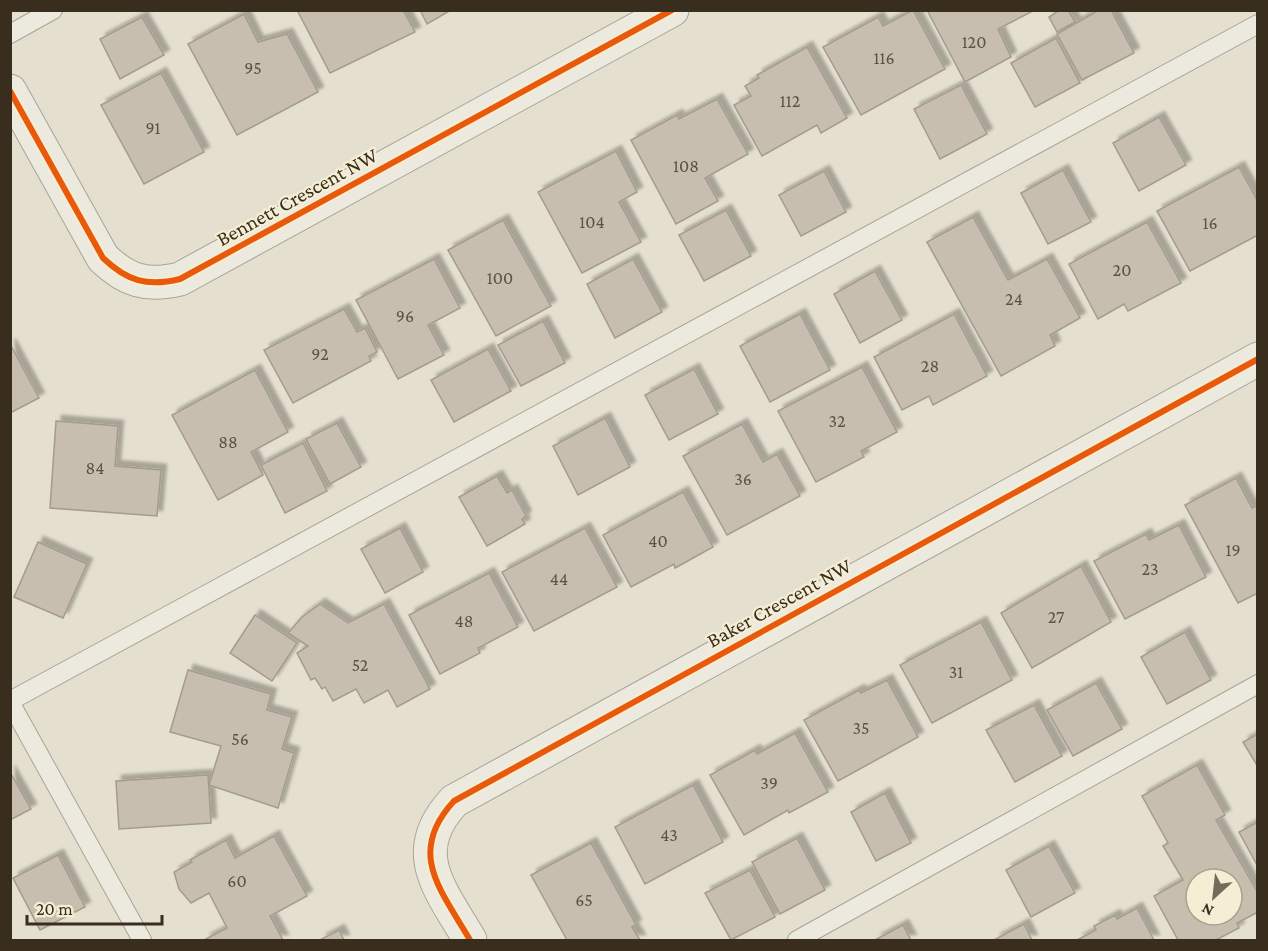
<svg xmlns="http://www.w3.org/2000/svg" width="1268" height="951" font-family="'Crimson Pro',serif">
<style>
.building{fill:#c8beaf;stroke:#a59b8d;stroke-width:1.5;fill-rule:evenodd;filter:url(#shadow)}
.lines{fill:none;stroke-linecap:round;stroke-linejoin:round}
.lane-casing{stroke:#aaa496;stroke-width:20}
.street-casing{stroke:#aaa496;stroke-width:35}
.lane{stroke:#ece9df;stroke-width:18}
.street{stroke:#ece9df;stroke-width:33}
.cycleway-casing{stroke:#f6eed4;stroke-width:10}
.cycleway{stroke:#e8590c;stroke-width:6}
.labels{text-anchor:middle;stroke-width:4.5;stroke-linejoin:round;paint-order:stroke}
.number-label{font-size:18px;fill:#5d5142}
.street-label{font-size:21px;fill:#392d1e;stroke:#f6eed4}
</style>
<defs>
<filter id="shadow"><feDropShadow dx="5.5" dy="-5.5" stdDeviation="1.5" flood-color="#0004"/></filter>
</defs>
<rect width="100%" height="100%" fill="#e4dfce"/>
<g class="building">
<path d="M297 10H403L415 32 330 73Z"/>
<path d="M420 10H451L427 24Z"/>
<path d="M913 10 945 69 861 115 823 47 878 17 883 26Z"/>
<path d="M927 10H1030L1031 12 998 29 1011 57 965 82Z"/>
<path d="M1060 10H1068L1075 22 1057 32 1049 17Z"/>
<path d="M1099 10H1111L1134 53 1082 80 1057 34Z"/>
<path d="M244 14 258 42 287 34 318 92 237 135 188 44Z"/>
<path d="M142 17 164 55 120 79 100 39Z"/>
<path d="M1056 38 1080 83 1035 107 1011 63Z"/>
<path d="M807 47 847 118 821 133 817 125 762 156 734 105 751 96 745 86 759 78 757 75Z"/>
<path d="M161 73 204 152 144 184 101 105Z"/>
<path d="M961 85 987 134 940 159 914 109Z"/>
<path d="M717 99 748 154 705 178 718 201 676 224 631 140 677 115 679 119Z"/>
<path d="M1159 117 1186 165 1139 191 1113 143Z"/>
<path d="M616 151 637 192 619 202 641 242 582 273 538 192Z"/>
<path d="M1239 167 1258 202V235L1190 271 1157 211Z"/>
<path d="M1063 170 1091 222 1048 244 1021 193Z"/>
<path d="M824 171 846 212 801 236 779 195Z"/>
<path d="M726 210 751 256 704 281 679 235Z"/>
<path d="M973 217 1008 280 1047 259 1080 318 1050 335 1055 346 1001 376 927 242Z"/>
<path d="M503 220 551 306 496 336 448 250Z"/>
<path d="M1147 222 1181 283 1128 311 1124 304 1098 319 1069 264Z"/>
<path d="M434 259 460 308 428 325 444 355 398 379 356 300Z"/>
<path d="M633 259 662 312 615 338 587 284Z"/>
<path d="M875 271 902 320 860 343 834 294Z"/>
<path d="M344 309 357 332 365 328 377 352 369 356 371 361 293 403 264 350Z"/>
<path d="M800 314 830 370 770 402 740 346Z"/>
<path d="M954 314 987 376 933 405 929 396 902 410 874 357Z"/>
<path d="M543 321 565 363 521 386 498 345Z"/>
<path d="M10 344 39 398 10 413Z"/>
<path d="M488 349 511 391 454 422 431 380Z"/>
<path d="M862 367 897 432 861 451 864 457 816 482 778 411Z"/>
<path d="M694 369 718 414 669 440 645 395Z"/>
<path d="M255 370 288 432 251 452 263 475 218 500 172 415Z"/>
<path d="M605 418 630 467 578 495 553 446Z"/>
<path d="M56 421 118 426 115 466 161 470 157 516 50 508Z"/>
<path d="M337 423 361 467 330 484 306 439Z"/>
<path d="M742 424 763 462 777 454 800 496 727 535 683 456Z"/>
<path d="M303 443 327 491 285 513 261 465Z"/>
<path d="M497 476 507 493 512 490 526 516 522 519 525 524 487 546 459 497Z"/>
<path d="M1236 478 1252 508 1258 505V593L1238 603 1185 505Z"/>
<path d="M683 492 713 547 675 568 674 564 631 587 603 535Z"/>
<path d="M1179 525 1206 577 1125 619 1094 561 1146 534 1149 540Z"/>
<path d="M400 528 423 572 385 593 361 549Z"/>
<path d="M585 528 617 587 534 631 502 572Z"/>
<path d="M38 542 87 564 63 618 14 597Z"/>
<path d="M1081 566 1111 622 1032 668 1001 613Z"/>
<path d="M489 573 518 627 478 648 480 653 440 674 409 615Z"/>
<path d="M320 604 348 623 384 604 430 689 397 707 388 690 364 703 356 689 333 701 325 687 322 689 315 678 311 680 297 653 308 646 288 633 302 617Z"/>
<path d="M255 615 297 643 272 681 230 653Z"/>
<path d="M981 622 1012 680 932 723 900 665Z"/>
<path d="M1185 632 1211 680 1167 704 1141 657Z"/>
<path d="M188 670 271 694 267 710 292 717 282 749 294 753 278 808 209 785 221 746 170 732Z"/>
<path d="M887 680 918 737 838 781 804 720 859 690 861 693Z"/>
<path d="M1096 683 1122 729 1073 756 1047 710Z"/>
<path d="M1034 705 1062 756 1015 782 986 730Z"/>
<path d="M795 733 828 792 789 813 788 810 744 835 710 775 755 750 757 754Z"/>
<path d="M1258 734V767L1243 742Z"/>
<path d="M1197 765 1225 815 1216 820 1258 893V912L1237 923 1239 928 1216 940H1178L1154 896 1183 880 1163 846 1168 843 1142 796ZM1196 879H1232V915H1196Z"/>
<path d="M10 772 31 809 10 820Z"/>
<path d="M208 775 211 823 119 829 116 781Z"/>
<path d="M693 785 723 842 645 884 615 827Z"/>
<path d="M885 793 911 843 876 861 851 812Z"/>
<path d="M1258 822V867L1239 832Z"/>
<path d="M274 836 307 896 270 916 283 940H204L227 928 209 893 191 903 179 889 174 872 192 862 190 860 226 840 235 858Z"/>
<path d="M797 838 825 890 780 914 752 862Z"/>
<path d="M591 843 636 925 632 927 640 940H567L531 875Z"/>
<path d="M1049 846 1075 893 1031 917 1006 870Z"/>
<path d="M58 855 85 907 40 930 13 878Z"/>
<path d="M750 870 775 917 731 940 705 893Z"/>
<path d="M1137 908 1154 940H1077L1096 930 1094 926 1115 915 1117 919Z"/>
<path d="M1024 924 1032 940H994Z"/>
<path d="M903 925 911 940H875Z"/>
<path d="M339 930 344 940H320Z"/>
</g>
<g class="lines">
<g class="lane-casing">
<g id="lane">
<path d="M10 34 53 10"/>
<path d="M10 701 1258 24"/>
<path d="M10 702 142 940"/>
<path d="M797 940 1258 684"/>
</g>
</g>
<g class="street-casing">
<g id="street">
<path d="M10 91 103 258C127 281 147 287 180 279L672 10"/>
<path d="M470 940C441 890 406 853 454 801L1258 359"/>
</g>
</g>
<use href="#lane" class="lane"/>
<use href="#street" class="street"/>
<g class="cycleway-casing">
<g id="cycleway">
<path d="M10 91 103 258C127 281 147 287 180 279L672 10"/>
<path d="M470 940C441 890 406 853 454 801L1258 359"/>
</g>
</g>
<use href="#cycleway" class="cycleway"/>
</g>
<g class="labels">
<g class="number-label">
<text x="974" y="48">120</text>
<text x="884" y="64">116</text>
<text x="253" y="74">95</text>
<text x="790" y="107">112</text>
<text x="153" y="134">91</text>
<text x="686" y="172">108</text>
<text x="592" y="228">104</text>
<text x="1210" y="229">16</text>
<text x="1122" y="276">20</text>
<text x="500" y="284">100</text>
<text x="1014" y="305">24</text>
<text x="405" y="322">96</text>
<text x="320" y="360">92</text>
<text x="930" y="372">28</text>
<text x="837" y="427">32</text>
<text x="228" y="448">88</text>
<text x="95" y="474">84</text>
<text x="743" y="485">36</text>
<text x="658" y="547">40</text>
<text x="1233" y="556">19</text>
<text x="1150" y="575">23</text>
<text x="559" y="585">44</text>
<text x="1056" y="623">27</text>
<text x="464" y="627">48</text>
<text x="360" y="671">52</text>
<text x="956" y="678">31</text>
<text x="861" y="734">35</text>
<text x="240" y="745">56</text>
<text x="769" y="789">39</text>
<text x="669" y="841">43</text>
<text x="237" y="887">60</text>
<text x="584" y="906">65</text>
</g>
<g class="street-label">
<text transform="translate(297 197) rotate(-29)" y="7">Bennett Crescent NW</text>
<text transform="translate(779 603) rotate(-29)" y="7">Baker Crescent NW</text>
</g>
</g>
<rect width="1268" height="951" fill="none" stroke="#392d1e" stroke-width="24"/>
<g transform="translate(1214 897) rotate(207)"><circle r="28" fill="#f6eed4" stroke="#aaa18b" stroke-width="1.5"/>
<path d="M0-4.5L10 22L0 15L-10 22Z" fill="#756b5c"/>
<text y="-9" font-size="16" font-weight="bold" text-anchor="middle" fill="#392d1e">N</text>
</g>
<path d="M27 915v9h135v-9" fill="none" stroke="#392d1e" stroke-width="3"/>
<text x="36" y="915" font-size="18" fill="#392d1e" stroke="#f6eed4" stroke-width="4.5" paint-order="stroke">20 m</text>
</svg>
